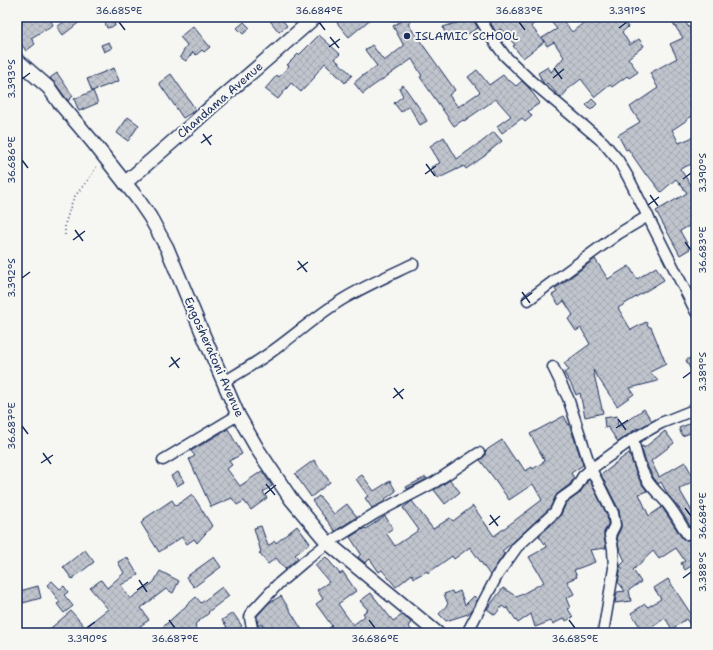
<svg xmlns="http://www.w3.org/2000/svg" width="713" height="650" font-family="'Shantell Sans',sans-serif">
<style>
.building{fill:url(#building-cross-hatch);stroke:#1b2f5e}
.lines{fill:none;stroke-linecap:round;stroke-linejoin:round}
.minor-casing{stroke:#1b2f5e;stroke-width:13}
.tertiary-casing{stroke:#1b2f5e;stroke-width:16}
.path{stroke:#1b2f5e;stroke-width:1.5;stroke-dasharray:1 3;stroke-linecap:butt}
.minor{stroke:#f6f6f2;stroke-width:10}
.tertiary{stroke:#f6f6f2;stroke-width:13}
.ticks{fill:none;stroke:#1b2f5e;stroke-width:1.5}
.poi-dot{fill:#1b2f5e;stroke:#f6f6f2;stroke-width:1.5}
.labels{text-anchor:middle;stroke-width:4;stroke-linejoin:round;paint-order:stroke}
.poi-label{font-size:12px;fill:#1b2f5e;stroke:#f6f6f2;text-anchor:start}
.street-label{font-size:12px;fill:#1b2f5e;stroke:#f6f6f2}
.neatline{fill:none;stroke:#1b2f5e;stroke-width:1.5}
.ticks-label{font-size:10px;text-anchor:middle;fill:#1b2f5e}
</style>
<defs>
<pattern id="building-cross-hatch" width="8" height="8" patternUnits="userSpaceOnUse"><rect width="8" height="8" fill="#c0c4cd"/><path d="M0 0l8 8M0 8l8-8" fill="none" stroke="#a4a9b2"/></pattern>
</defs>
<rect width="100%" height="100%" fill="#f6f6f2"/>
<filter id="ink" filterUnits="userSpaceOnUse"><feTurbulence type="fractalNoise" baseFrequency=".025" numOctaves="2"/><feDisplacementMap in="SourceGraphic" scale="8" xChannelSelector="R" yChannelSelector="G"/><feConvolveMatrix kernelMatrix="1 2 1 2 8 2 1 2 1" color-interpolation-filters="sRGB"/></filter>
<g filter="url(#ink)">
<g class="building">
<path d="M30 17H49L53 25 31 38 35 44 26 51 17 37V24Z"/>
<path d="M70 17H86L63 35 57 27Z"/>
<path d="M103 17H113L115 26 107 28Z"/>
<path d="M267 17H280L287 26 279 32Z"/>
<path d="M344 17H373L349 37 337 23Z"/>
<path d="M399 17H417L408 24 455 90 449 95 458 107 480 92 468 77 477 70 489 85 503 75 508 81 509 80 516 86 522 81 529 88 540 103 528 111 532 116 525 122 522 118 502 133 497 126 511 116 496 99 464 121 463 120 454 126 420 77 422 76 412 59 370 88 363 94 354 83 362 76 377 66 365 50 372 45 384 61 404 46 393 26 401 21Z"/>
<path d="M461 17H473V20L478 28 466 35 447 40 443 27 462 21Z"/>
<path d="M487 17H534L537 21 531 26 544 42 523 58 513 46 515 45 501 29 496 32Z"/>
<path d="M547 17H560L572 32 591 17H621L628 27 622 32 630 45 639 39 644 46 628 58 638 72 629 78 627 76 612 87 610 85 595 97 581 79 567 90V91L561 98 547 83 545 85 544 84 538 73 548 67 551 72 564 57 554 42 547 46 542 38 557 29Z"/>
<path d="M669 17H682L696 38V114L687 119V120L672 130 679 143 696 136V162L680 169 696 192V209L692 211 696 218V222L680 231 690 249 680 255 656 211 687 193 676 179 661 192 647 174 646 175 628 149 626 150 618 135 640 122 630 107 658 88 650 73 677 58 670 44 683 38Z"/>
<path d="M244 22 250 28 243 34 237 28Z"/>
<path d="M193 26 210 47 204 52 202 50 196 55 193 52 186 61 180 57 187 45 180 37Z"/>
<path d="M319 35 340 54 335 59 352 75 345 83 325 63 314 76 315 77 301 92 291 83 278 99 265 89 277 75 279 77 289 66 287 65 298 54 299 55Z"/>
<path d="M109 42 112 48 104 52 101 45Z"/>
<path d="M114 68 119 81 92 91 87 79Z"/>
<path d="M57 73 73 96 68 101 55 83 50 78Z"/>
<path d="M171 74 196 110 183 118 159 83Z"/>
<path d="M403 85 420 109 427 121 420 125 409 106 401 112 394 103 403 96 399 88Z"/>
<path d="M93 91 98 103 79 111 74 99Z"/>
<path d="M592 99 597 104 591 110 586 105Z"/>
<path d="M128 117 139 125 128 141 117 133Z"/>
<path d="M494 132 502 141 486 154V155L466 169 464 166 437 179 431 167 440 163 430 146 444 137 457 159 478 144H479Z"/>
<path d="M595 259 608 279 629 266 637 279 656 267 664 280 618 308 631 330 646 322 649 327H651L666 364 650 372 658 381 630 388 634 394 617 406 593 370 603 413 585 417 580 393 576 395 571 384 564 373 569 370 564 363 590 344 581 328 576 331 568 319 573 315 564 301 559 305 552 295 557 292 555 289Z"/>
<path d="M696 355V381L686 360Z"/>
<path d="M644 409 652 421 638 429 637 428 618 442 608 427 605 428 604 418 617 416 618 427Z"/>
<path d="M564 416 571 429 583 465 571 473 574 478 570 484 557 494 550 508 512 543 502 551 504 554 490 575 470 547 454 559 452 556 428 573 427 571 414 578 412 574 396 587 382 570 379 572 370 559 365 563 358 557 361 554 350 537 365 528 366 529 385 516 393 528 386 533 395 546 419 530 403 508 412 501 433 529 450 518 453 521 473 506 494 536 542 500 533 484 509 500 496 481 480 460 485 456V452L488 449 502 440 516 461 518 460 525 471 532 467 533 469 545 461 530 434Z"/>
<path d="M696 421V431L682 436 679 428Z"/>
<path d="M228 429 242 454 229 461 232 465 227 469 240 486 262 471 272 486 263 492 267 498 251 510 244 501 237 505 232 498 211 507 189 459 195 456 191 451Z"/>
<path d="M665 431 674 443 651 461 659 477 685 462 695 480 679 489 696 518V563L685 570 681 563 685 561 676 548 659 559 653 551 633 570 641 582 629 590 631 601 615 603 617 592 625 591 618 582 620 571 623 569 620 566 625 561 619 548 617 536 621 528V524L619 510 601 475 614 465V464L629 453 636 473 641 483 647 491 639 494 649 516 662 507 682 538 684 540H688L691 539 693 537V531L680 509 668 495 661 482 658 484 653 477 648 467 643 453 641 447 643 446 644 448Z"/>
<path d="M314 460 330 482 311 497 295 474Z"/>
<path d="M178 472 184 482 177 486 171 476Z"/>
<path d="M362 475 374 491 390 481 396 491 385 499 386 501 372 508 365 498 368 496 356 479Z"/>
<path d="M426 477 427 479 407 489 406 487Z"/>
<path d="M589 479 607 515 608 524 604 532V536L606 548 590 550 595 562 574 570 577 577 567 581 574 594 566 598 570 608 568 609 573 617 566 621 565 618 553 624 551 621 535 627 531 614 518 623 507 607 506 609 502 606 495 615 487 609 503 588 517 597 544 582 529 557 547 547 539 536 560 517 566 503 579 494Z"/>
<path d="M450 480 460 492 445 504 434 490Z"/>
<path d="M192 494 212 526 197 543 194 539 187 544 182 537 159 552 141 523 145 520 144 519 172 500 176 506Z"/>
<path d="M319 496 334 514 347 504 357 517 335 531 312 501Z"/>
<path d="M261 526 268 546 275 541 276 543 297 526 310 543 295 555 298 558 285 569 276 558 268 564 259 553 261 552 254 528Z"/>
<path d="M85 550 94 562 72 579 63 567Z"/>
<path d="M127 557 138 575 121 585 130 599 154 582 160 571 179 581 173 593 166 589 141 608 149 620 140 626 144 633H104L101 629 97 633H45L71 611 85 627 108 609 90 588 101 580 107 588 124 573 118 562Z"/>
<path d="M214 557 221 567 194 587 186 577Z"/>
<path d="M326 557 340 574 343 572 356 591 338 604 353 625 365 616 363 613 368 610 360 601 371 593 393 621 402 615 410 621 411 623 408 626 414 633H322L332 626 316 604 323 599 317 590 329 582 315 565Z"/>
<path d="M668 579 691 614 696 610V633L686 619 672 629 665 618 644 633 631 613 645 604 648 607 661 599 654 588Z"/>
<path d="M52 581 60 589 64 586 68 592 64 595 73 606 64 613 57 604 60 602 47 585Z"/>
<path d="M38 586 41 598 23 603 20 591Z"/>
<path d="M222 587 229 596 208 612 209 613 195 624 196 626 195 627 199 633H156L196 597 201 603Z"/>
<path d="M452 591 453 594 460 591 465 605 474 596 477 599 472 610 468 614 446 621 439 614 448 604 444 594Z"/>
<path d="M281 596 304 633H267L262 624 258 626 257 616 269 603Z"/>
<path d="M233 613 242 626 233 633H218L227 627 222 620Z"/>
</g>
<g class="lines">
<g class="minor-casing">
<g id="minor">
<path d="M479 17 493 40 505 56 531 81 603 142 618 160 628 177 696 312"/>
<path d="M528 300 618 234 648 216"/>
<path d="M553 367 568 398 591 469 613 513 615 525 610 535 613 549 614 568 603 633"/>
<path d="M224 382C242 371 261 360 278 347 300 331 321 312 345 298 367 285 390 275 413 264"/>
<path d="M633 439C636 453 639 467 647 480 652 488 659 494 665 501 674 511 680 523 687 534"/>
<path d="M163 460 238 415"/>
<path d="M253 633 250 618 251 613 278 584 305 561 328 543 376 513 435 482 479 453"/>
<path d="M467 633 498 574 517 547 555 512 561 499 575 489 583 476 591 469 633 439 661 423 696 409"/>
</g>
</g>
<g class="tertiary-casing">
<g id="tertiary">
<path d="M17 60 49 88 58 101 92 141 137 198 150 217 167 248 202 332 238 415 258 450 291 499 328 543 437 633"/>
<path d="M125 183 178 137 210 108 273 54 315 17"/>
</g>
</g>
<path class="path" d="M65 235V224L72 202 75 196 88 180 97 166"/>
<use href="#minor" class="minor"/>
<use href="#tertiary" class="tertiary"/>
</g>
</g>
<path class="ticks" d="M119 22 125 30M319 22 325 30M519 22 525 30M619 28 627 22M330 37 339 48M329 47 340 39M554 68 562 79M553 78 564 69M22 79 30 73M203 134 211 145M201 143 212 135M22 160 28 168M426 164 435 176M425 174 436 166M683 179 691 173M650 195 658 206M648 205 659 197M75 230 83 241M73 240 85 231M685 242 691 250M298 261 307 272M297 270 308 262M22 278 30 272M522 292 530 303M521 301 532 293M171 357 179 368M169 367 180 358M683 378 691 372M394 388 403 399M393 398 404 389M618 419 626 430M22 426 28 434M616 428 628 420M43 453 51 464M41 463 53 455M266 484 275 495M265 494 276 485M685 508 691 516M490 515 498 526M489 525 500 516M683 578 691 572M139 580 147 592M137 590 148 582M169 620 175 628M369 620 375 628M569 620 575 628M87 628 95 622"/>
<circle class="poi-dot" cx="407" cy="36" r="4"/>
<g class="labels">
<g class="poi-label">
<text x="415" y="40">ISLAMIC SCHOOL</text>
</g>
<g class="street-label">
<text transform="translate(220 100) rotate(-41)" y="4">Chandama Avenue</text>
<text transform="translate(214 357) rotate(66)" y="4">Engosheratoni Avenue</text>
</g>
</g>
<rect width="713" height="650" fill="none" stroke="#f6f6f2" stroke-width="44"/>
<rect x="22" y="22" width="669" height="606" class="neatline"/>
<g class="ticks-label">
<text x="119" y="14">36.685°E</text>
<text x="319" y="14">36.684°E</text>
<text x="519" y="14">36.683°E</text>
<text x="627" y="14">3.391°S</text>
<text transform="translate(11 79) rotate(-90)" y="4">3.393°S</text>
<text transform="translate(11 160) rotate(-90)" y="4">36.686°E</text>
<text transform="translate(702 173) rotate(-90)" y="4">3.390°S</text>
<text transform="translate(702 250) rotate(-90)" y="4">36.683°E</text>
<text transform="translate(11 278) rotate(-90)" y="4">3.392°S</text>
<text transform="translate(702 372) rotate(-90)" y="4">3.389°S</text>
<text transform="translate(11 426) rotate(-90)" y="4">36.687°E</text>
<text transform="translate(702 516) rotate(-90)" y="4">36.684°E</text>
<text transform="translate(702 572) rotate(-90)" y="4">3.388°S</text>
<text x="87" y="642">3.390°S</text>
<text x="175" y="642">36.687°E</text>
<text x="375" y="642">36.686°E</text>
<text x="575" y="642">36.685°E</text>
</g>
</svg>
